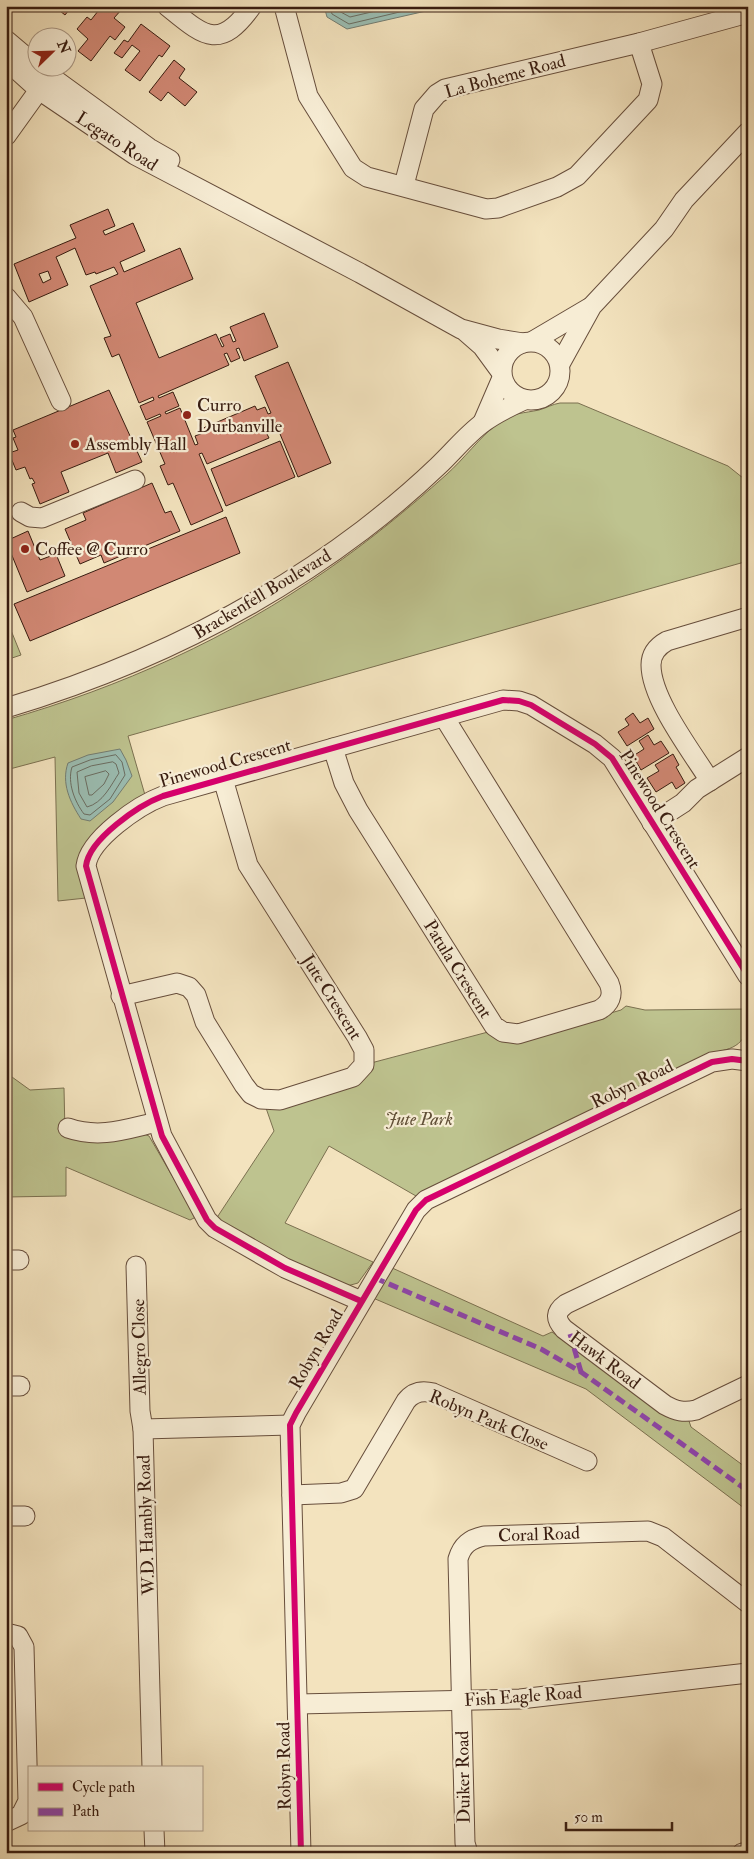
<svg xmlns="http://www.w3.org/2000/svg" width="754" height="1859" font-family="'IM FELL Double Pica',serif">
<style>
.green{fill:#bec38f;stroke:#7b7050}
.water{fill:#9bbeb3;stroke:#737d72}
.lines{fill:none;stroke-linecap:round;stroke-linejoin:round}
.shore{stroke:#6a6d62;stroke-width:1}
.building{fill:#d18874;stroke:#381c10;fill-rule:evenodd}
.minor-casing{stroke:#674e3c;stroke-width:21}
.minor{stroke:#f7edd5;stroke-width:19}
.quiet{stroke:#8e44ad;stroke-width:5;stroke-dasharray:10 5;stroke-linecap:butt}
.cycleway-casing{stroke:#f7edd5;stroke-width:9}
.cycleway{stroke:#d6006c;stroke-width:6}
.poi-dot{fill:#8f2418;stroke:#f7edd5;stroke-width:2}
.labels{text-anchor:middle;stroke-width:4.5;stroke-linejoin:round;paint-order:stroke}
.street-label{font-size:18px;fill:#381c10;stroke:#f7edd5}
.poi-label{font-size:18px;fill:#381c10;stroke:#f7edd5;text-anchor:start}
.park-label{font-size:18px;font-style:italic;fill:#604e36;stroke:#f7edd5}
</style>
<rect width="100%" height="100%" fill="#f3e3be"/>
<filter id="stains"><feTurbulence type="fractalNoise" baseFrequency=".004" numOctaves="4"/><feColorMatrix values="0 0 0 0 .2 0 0 0 0 .09 0 0 0 0 .02 0 0 0 .5 -.17"/></filter>
<radialGradient id="worn" r=".72"><stop offset=".6" stop-color="#630" stop-opacity="0"/><stop offset="1" stop-color="#630" stop-opacity=".3"/></radialGradient>
<g class="green">
<path d="M560 403H578L728 466 748 482V561L128 736 145 795 90 839 86 898 58 901 55 757 6 770V720C121 687 230 638 327 570 369 541 408 509 446 475 464 459 480 437 499 422 511 413 525 413 539 410 546 408 553 404 560 403Z"/>
<path d="M6 618 21 655 6 660Z"/>
<path d="M626 1006 645 1010 748 1009C748 1041 741 1048 711 1053L416 1196 329 1146 285 1223 373 1262 358 1283 347 1286 284 1260 216 1219 274 1131 266 1108 371 1063 488 1032 515 1041 621 1010Z"/>
<path d="M7 1077H12L30 1090 64 1088 65 1134C95 1148 114 1140 144 1134L149 1136 196 1217 190 1220 66 1167V1196L6 1197Z"/>
<path d="M390 1267 543 1336 552 1332 656 1408 688 1418 691 1427 748 1469V1511L586 1389 373 1298Z"/>
</g>
<g class="water">
<path d="M324 6H448L347 29 327 17Z"/>
<path d="M120 749 126 760 132 776 113 802 90 821 81 819C70 802 61 783 68 763L88 755Z"/>
</g>
<g class="lines">
<g class="shore">
<path d="M329 6 332 14 349 24 425 6"/>
<path d="M335 6 337 10 350 17 397 6"/>
<path d="M116 755 122 762 125 775 110 799 90 815 84 814C75 802 67 783 72 767L90 760Z"/>
<path d="M113 762 116 764 119 773C111 785 103 803 87 807L79 793 77 772 91 766Z"/>
<path d="M106 771 109 774 104 784 92 795H89L85 777Z"/>
</g>
</g>
<g class="building">
<path d="M54 6H72L65 15Z"/>
<path d="M102 6H118L122 9 114 18 125 27 115 40 110 36 91 61 78 51 88 39 77 29 87 17 91 20Z"/>
<path d="M141 24 170 46 162 57 159 55 140 81 125 70 140 51 132 45 122 58 114 53 124 40 128 42Z"/>
<path d="M174 60 185 69 179 78 197 92 185 106 168 92 161 101 149 92Z"/>
<path d="M108 209 115 226 103 231 105 235 133 223 145 251 120 262 124 272 180 248 193 279 136 303 159 358 216 334 222 347 224 346 220 338 230 334 233 342 236 341 230 327 264 313 278 347 244 361 239 348 236 349 240 358 231 362 227 353 224 354 229 365 158 396 159 398 173 392 179 406 165 412 166 414 180 408 195 445 198 444 195 436 203 433 201 429 255 406 257 410 265 407 268 414 271 413 255 376 288 362 331 463 298 477 275 422 272 423 275 431 267 434 269 438 207 464 202 453 199 454 223 511 191 525 173 483 168 485 160 466 165 464 147 422 161 416 160 414 146 420 140 406 154 400 153 397 139 403 119 354 112 357 104 338 111 336 90 286 118 274 114 267 96 274 95 272 86 275 75 248 56 257 68 285 29 302 14 264 76 238 70 225ZM48 271 51 279 43 283 39 274Z"/>
<path d="M109 390 142 462 116 473 108 453 61 472 69 492 40 504 32 484 35 483 32 478 30 479 25 467 16 470 9 453 18 450 13 438 16 437 13 430Z"/>
<path d="M280 441 295 477 226 506 211 469Z"/>
<path d="M152 483 165 513 171 511 180 531 104 563 101 555 80 564 65 529 86 520 83 513Z"/>
<path d="M226 517 240 553 30 641 14 604Z"/>
<path d="M28 531 40 560 56 554 65 576 27 592 6 541Z"/>
<path d="M633 713 640 723 648 718 654 729 627 746 618 732 629 725 625 719Z"/>
<path d="M648 735 654 745 661 741 669 753 641 770 633 756 644 749 639 741Z"/>
<path d="M673 754 679 765 676 767 685 783 676 789 672 782 656 792 647 778 659 771 655 765Z"/>
</g>
<g class="lines">
<g class="minor-casing">
<g id="minor">
<path d="M167 6C204 36 219 52 252 6"/>
<path d="M284 6 308 96 353 168 367 177 486 209 498 208 557 187 577 176 648 100 652 84 639 43"/>
<path d="M6 40 38 67"/>
<path d="M6 60 39 90 135 155 360 273 461 329 498 339 523 343"/>
<path d="M39 68 149 148 170 160"/>
<path d="M6 136 39 90"/>
<path d="M404 185 424 109 437 94 445 89 639 43 748 13"/>
<path d="M6 297 23 317 61 401"/>
<path d="M466 332 482 346 501 372"/>
<path d="M533 341 589 308"/>
<circle cx="531" cy="371" r="29"/>
<path d="M560 364 592 306 664 229 684 200 748 132"/>
<path d="M483 422 502 378"/>
<path d="M21 512 30 517 42 518 135 480"/>
<path d="M6 708C136 669 255 612 363 530 389 510 414 489 438 466 453 452 467 434 484 422 496 413 511 406 524 400"/>
<path d="M333 748 344 783 358 810 494 1026 503 1032 518 1034 599 1010C610 1004 614 995 609 983L444 717"/>
<path d="M710 781C692 752 651 699 651 665 651 654 658 646 667 641L748 617"/>
<path d="M652 823 683 803 697 789 748 757"/>
<path d="M121 996 177 983 189 987 196 995 205 1022 244 1085 251 1094 261 1099 280 1100 353 1077 364 1065V1050L357 1037 248 865 223 779"/>
<path d="M68 1128C100 1139 126 1129 157 1122"/>
<path d="M748 1217 566 1304C555 1312 555 1319 564 1329L665 1405C676 1411 684 1413 696 1410L748 1385"/>
<path d="M6 1260H19"/>
<path d="M136 1266 140 1411 143 1429"/>
<path d="M361 1301 285 1268 215 1228 207 1220 162 1136 86 866C89 839 139 805 163 796L503 700 519 701 531 705 595 744 612 758 748 976"/>
<path d="M6 1386H20"/>
<path d="M292 1495 341 1493 354 1489 406 1401C413 1392 422 1390 433 1393L587 1461"/>
<path d="M6 1516H25"/>
<path d="M6 1633 18 1636 24 1647 28 1801 21 1815 6 1822"/>
<path d="M298 1704 520 1699 748 1673"/>
<path d="M152 1768 143 1429 290 1425"/>
<path d="M154 1830 155 1853"/>
<path d="M301 1853 290 1425 296 1413 416 1210 426 1200 712 1062 732 1059 748 1061"/>
<path d="M468 1853 465 1843 458 1559C462 1545 470 1539 484 1536L648 1531 663 1537 748 1603"/>
<path d="M742 1853 748 1852"/>
</g>
</g>
<use href="#minor" class="minor"/>
<g class="quiet">
<path d="M375 1278 541 1349 581 1372 748 1491"/>
<path d="M570 1334 581 1372"/>
</g>
<g class="cycleway-casing">
<g id="cycleway">
<path d="M361 1301 285 1268 215 1228 207 1220 162 1136 86 866C89 839 139 805 163 796L503 700 519 701 531 705 595 744 612 758 748 976"/>
<path d="M301 1853 290 1425 296 1413 416 1210 426 1200 712 1062 732 1059 748 1061"/>
</g>
</g>
<use href="#cycleway" class="cycleway"/>
</g>
<g class="poi-dot">
<circle cx="187" cy="415" r="5"/>
<circle cx="75" cy="444" r="5"/>
<circle cx="25" cy="549" r="5"/>
</g>
<g class="labels">
<g class="street-label">
<text transform="translate(505 76) rotate(-15)" y="6">La Boheme Road</text>
<text transform="translate(117 141) rotate(33)" y="6">Legato Road</text>
<text transform="translate(262 594) rotate(-31)" y="6">Brackenfell Boulevard</text>
<text transform="translate(225 763) rotate(-16)" y="6">Pinewood Crescent</text>
<text transform="translate(660 809) rotate(58)" y="6">Pinewood Crescent</text>
<text transform="translate(458 969) rotate(58)" y="6">Patula Crescent</text>
<text transform="translate(332 997) rotate(58)" y="6">Jute Crescent</text>
<text transform="translate(632 1084) rotate(-26)" y="6">Robyn Road</text>
<text transform="translate(139 1347) rotate(-91)" y="6">Allegro Close</text>
<text transform="translate(316 1349) rotate(-60)" y="6">Robyn Road</text>
<text transform="translate(605 1360) rotate(37)" y="6">Hawk Road</text>
<text transform="translate(489 1420) rotate(23)" y="6">Robyn Park Close</text>
<text transform="translate(146 1525) rotate(-92)" y="6">W.D. Hambly Road</text>
<text transform="translate(539 1534) rotate(-2)" y="6">Coral Road</text>
<text transform="translate(523 1696) rotate(-4)" y="6">Fish Eagle Road</text>
<text transform="translate(284 1766) rotate(-91)" y="6">Robyn Road</text>
<text transform="translate(463 1777) rotate(-91)" y="6">Duiker Road</text>
</g>
<g class="poi-label">
<text x="197" y="411">Curro<tspan x="197" dy="21">Durbanville</tspan></text>
<text x="85" y="450">Assembly Hall</text>
<text x="35" y="555">Coffee @ Curro</text>
</g>
<g class="park-label">
<text x="419" y="1125">Jute Park</text>
</g>
</g>
<rect width="754" height="1859" fill="none" stroke="#f3e3be" stroke-width="25"/>
<rect x="8" y="8" width="739" height="1844" fill="none" stroke="#381c10" stroke-width="2.5"/>
<rect x="12" y="12" width="729" height="1834" fill="none" stroke="#381c10"/>
<rect x="28" y="1766" width="175" height="65" fill="#f7edd5" stroke="#ab9986"/>
<rect x="38" y="1783" width="25" height="8" fill="#d6006c" stroke="#ab9986"/>
<text x="72" y="1792" font-size="15" fill="#381c10">Cycle path</text>
<rect x="38" y="1808" width="25" height="8" fill="#8e44ad" stroke="#ab9986"/>
<text x="72" y="1816" font-size="15" fill="#381c10">Path</text>
<g transform="translate(52 52) rotate(67)"><circle r="24" fill="#f7edd5" stroke="#ab9986"/>
<path d="M0-4L9 19L0 12L-9 19Z" fill="#8f2418"/>
<text y="-8" font-size="14" font-weight="bold" text-anchor="middle" fill="#381c10">N</text>
</g>
<path d="M566 1822v8h106v-8" fill="none" stroke="#381c10" stroke-width="2.5"/>
<text x="574" y="1822" font-size="15" fill="#381c10" stroke="#f7edd5" stroke-width="4" paint-order="stroke">50 m</text>
<rect width="100%" height="100%" filter="url(#stains)"/>
<rect width="100%" height="100%" fill="url(#worn)"/>
</svg>
